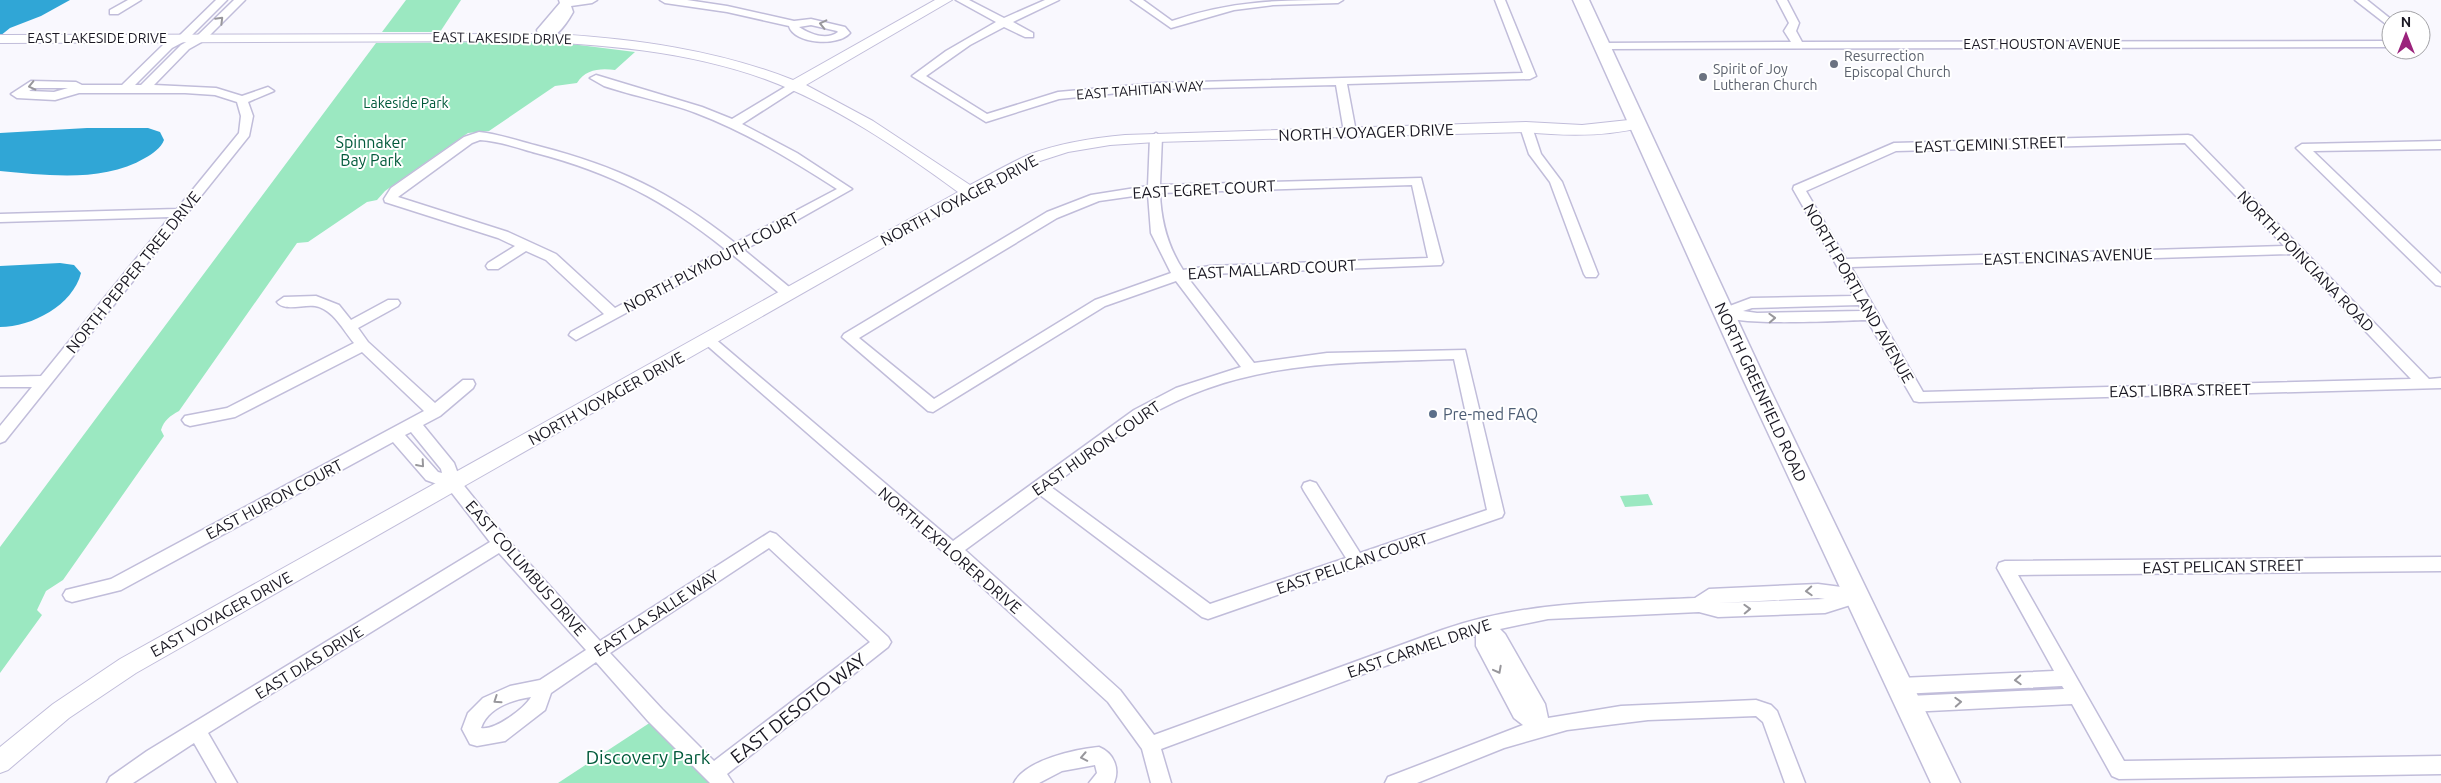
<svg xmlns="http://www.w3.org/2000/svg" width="2441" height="783" font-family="Ubuntu,sans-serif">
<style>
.green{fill:#9be8c1}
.water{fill:#30a6d6}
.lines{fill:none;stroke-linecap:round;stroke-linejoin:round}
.minor-casing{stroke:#c1bdda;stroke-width:3}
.tertiary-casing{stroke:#c1bdda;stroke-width:2}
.secondary-casing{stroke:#c1bdda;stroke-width:3}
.minor{fill:#fff;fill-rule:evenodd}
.tertiary{fill:#fff;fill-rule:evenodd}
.secondary{fill:#fff;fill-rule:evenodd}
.oneway{stroke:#98979c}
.worship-dot{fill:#6b7280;stroke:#fff;stroke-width:2}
.service-dot{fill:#5c6f8a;stroke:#fff;stroke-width:2}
.labels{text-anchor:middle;stroke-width:4;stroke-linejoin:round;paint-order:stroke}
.far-street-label{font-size:14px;fill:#1a1823;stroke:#fff}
.far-worship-label{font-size:14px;fill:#5b616d;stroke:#fff;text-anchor:start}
.far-park-label{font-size:14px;fill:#00593a;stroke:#fff}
.street-label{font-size:16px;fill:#1a1823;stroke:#fff}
.park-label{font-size:16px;fill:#00593a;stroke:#fff}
.service-label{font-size:16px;fill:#4e5e75;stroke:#fff;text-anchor:start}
.near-street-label{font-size:19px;fill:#1a1823;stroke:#fff}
.near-park-label{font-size:19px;fill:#00593a;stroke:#fff}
</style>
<rect width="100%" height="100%" fill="#f9f8fe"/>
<g class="green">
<path d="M406 0H461L440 32H382Z"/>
<path d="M516 42 571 44 635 52 615 70C601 68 585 69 577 83L555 86 489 131 468 133 385 191 377 200 367 202 308 242 297 243 179 411C170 416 164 420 161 430L164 436 63 580 46 591 37 610 42 615 0 673V547L376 43Z"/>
<path d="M1648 494 1653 505 1625 507 1620 496Z"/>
<path d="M651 722 713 783H558Z"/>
</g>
<g class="water">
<path d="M0 0H70L41 16 10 28 0 36Z"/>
<path d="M87 128H148L160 132 164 140C161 148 152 154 145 158 103 183 46 175 0 171V133Z"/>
<path d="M60 263 74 265 81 273C73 305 32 327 0 327V266Z"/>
</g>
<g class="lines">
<g class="minor-casing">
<g id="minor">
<path d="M128 0H141L118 14H110V10Z"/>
<path d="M216 0H227L187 40 172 48 135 85H141L181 45 197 36 234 0H245L205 40 189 49 154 85 216 88 242 96 268 87 274 91 248 102 253 116 249 136 5 441 0 443V426L32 387H0V377L41 376 170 217 0 222V214L177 209 239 133 241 116 237 102 215 95 185 93H79L55 100 17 98 11 94 31 81 76 82 82 85H122L164 44 179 36ZM34 88H68L54 92 29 91Z"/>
<path d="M559 0H597L592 3 571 6 573 12C567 23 554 43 539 39L537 30 560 3Z"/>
<path d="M660 0H687L727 6 794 21 811 19 845 27 850 33C838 47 794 44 789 26L727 12 665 3ZM811 25 837 31 838 32C826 41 810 34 799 27Z"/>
<path d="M956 0H969L1004 18 1045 0H1059L1013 22 1033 33V37H1025L1004 27 970 45 926 76 987 114 1058 92 1158 83 1523 73 1495 0H1505L1536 76 1530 79 1347 84 1356 132 1350 136 1344 132 1336 85 1158 89 1059 99 986 122 912 76 946 51 996 22Z"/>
<path d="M1131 0H1143L1172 21C1232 0 1281 0 1343 0L1338 3 1273 5 1234 10 1171 28Z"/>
<path d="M1777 0H1787L1799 23 1796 31 1802 42 2391 41V47L1603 49 1597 46 1603 43 1791 42 1784 31 1789 23Z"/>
<path d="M2355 0H2367L2392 20 2391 28Z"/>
<path d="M596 75 702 107 732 119 790 84H798V88L742 124 797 153 852 189 744 250 794 291 796 294 794 297H784L733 255 576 340 569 335 571 332 604 314 546 260 526 251 498 269H488L486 266 488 263 515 246 498 238 385 202 384 199 391 188 464 137 479 132C499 134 519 141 538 146 619 167 669 191 735 243L837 189C792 160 746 132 696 113 666 102 634 96 604 86L590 78ZM480 140C499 141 518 148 536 153 612 173 664 200 725 249L615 308 556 254 508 232 398 197 472 143Z"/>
<path d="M1526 123 1532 127 1541 154 1562 182 1598 274 1596 277H1586L1584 274 1550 182 1529 154 1520 127Z"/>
<path d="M1156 133 1162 137 1160 185 1421 178 1443 262 1441 265 1210 274 1188 278 1254 363 1327 353 1465 350 1504 513 1502 517 1208 619 1202 617 1040 495 965 550 1120 690 1154 735 1442 630C1525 601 1608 602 1695 598L1709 589 1818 584 1857 589 1863 591 1866 596 1863 601 1825 613 1718 617 1699 612 1548 619 1500 629 1505 634 1545 704 1548 718 1621 706 1756 700 1771 705 1777 711 1805 783H1785L1763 722 1756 716 1648 720 1567 730 1504 748 1417 783H1385L1388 777 1523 725 1514 718 1476 646V635L1450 642 1161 749 1171 783H1151L1142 749 1108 702 947 555 702 341 709 336 714 338 953 541 1134 410 1176 388 1241 367 1176 281 1105 306 933 412 928 411 842 337 844 334 1047 212 1091 195 1148 186 1150 137ZM1412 185 1428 258 1210 266 1183 270C1167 245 1161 221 1160 193ZM1148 194 1151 233 1171 273 1095 300 934 399 859 338 1057 218 1099 201ZM1454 359 1487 510 1360 553 1316 483 1310 481 1304 483 1302 487 1304 491 1346 558 1210 604 1051 487C1082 464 1113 437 1146 417 1244 359 1344 363 1454 359ZM1818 598 1825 599 1717 603Z"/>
<path d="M2188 135 2192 136 2429 379 2441 378V388L1919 402 1914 401 1867 320C1845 320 1726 328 1717 313L1719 310 1751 298 1854 296 1793 189 1794 186 1894 143ZM2185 143 2284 246 1846 259 1806 191 1896 151ZM2292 254 2411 379 1923 392 1851 267ZM1859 305 1862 311 1757 313 1743 311 1752 308Z"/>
<path d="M2441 141V149L2313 151 2441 274V286L2436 285 2296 148 2302 144Z"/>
<path d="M316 296 339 305 351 320 388 300H398L400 303 398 306 358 328 368 342 435 403 463 380H473L475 384 473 388 440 416 423 425 454 463 461 482 507 539 600 641 770 532 776 534 888 637 891 642 888 647 727 774 733 783H710L648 721 596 662 551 693 545 710 505 741 477 746 470 744 462 729 468 713 483 698 510 686 540 680 586 650 499 553 208 733 237 783H217L194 743 133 783H107L110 777 147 751 490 542 448 488 426 480 393 442 121 590 72 602 66 600 63 595 66 590 111 579 424 411 362 352 235 417 190 426 185 424 182 420 185 416 227 408 354 343C343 330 333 309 315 306 304 304 284 312 277 302L284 297ZM411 432 441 469 442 473 438 472 405 435ZM769 548 870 642 714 761 662 709 610 653ZM531 697C524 709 494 731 481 728 488 708 512 700 531 697Z"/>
<path d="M2441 557V571L2018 575 2124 761 2441 756V774L2119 779 2112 776 2072 704 1909 712 1902 710 1900 704 1902 698 1909 696 2064 689 2062 686 1900 694 1894 692 1891 686 1894 680 1900 678 2054 671 1997 568 1999 563 2005 561Z"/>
<path d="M1099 747C1114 753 1120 769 1114 783H1089L1097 773 1095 765 1062 771 1039 783H1014C1025 760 1076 749 1099 747Z"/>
</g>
</g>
<g class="tertiary-casing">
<path id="tertiary" d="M935 0H952L806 85 873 121 970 185C989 175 1008 164 1028 155 1059 143 1092 138 1125 135L1526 122 1582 125 1638 119 1646 124 1643 127C1605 137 1565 136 1526 132L1156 142 1110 145 1068 152 1040 161 975 195 136 673 69 718 8 770 0 773V747L53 704 120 659 958 192C898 148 835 105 765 79 687 51 602 44 519 41L0 43V35L555 34C636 39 717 50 793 80Z"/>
</g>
<g class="secondary-casing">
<path id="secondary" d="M1573 0H1589L1765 379 1960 783H1931L1743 379Z"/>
</g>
<use href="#minor" class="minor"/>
<use href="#tertiary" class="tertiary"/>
<use href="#secondary" class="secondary"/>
</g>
<defs><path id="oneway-chevron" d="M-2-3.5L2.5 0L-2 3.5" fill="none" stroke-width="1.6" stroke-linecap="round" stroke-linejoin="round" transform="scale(1.25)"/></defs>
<g class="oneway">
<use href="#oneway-chevron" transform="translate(220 20) rotate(-45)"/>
<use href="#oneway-chevron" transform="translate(823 24) rotate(-167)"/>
<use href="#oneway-chevron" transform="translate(32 86) rotate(167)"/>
<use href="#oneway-chevron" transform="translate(1772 318) rotate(-2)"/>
<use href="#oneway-chevron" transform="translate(421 464) rotate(49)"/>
<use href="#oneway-chevron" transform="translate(1809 591) rotate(177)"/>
<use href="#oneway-chevron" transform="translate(1747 609) rotate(-2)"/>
<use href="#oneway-chevron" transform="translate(1498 670) rotate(62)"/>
<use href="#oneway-chevron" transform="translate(2018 680) rotate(177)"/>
<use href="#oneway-chevron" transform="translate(497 700) rotate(146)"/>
<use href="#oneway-chevron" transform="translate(1958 702) rotate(-3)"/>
<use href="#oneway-chevron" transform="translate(1084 757) rotate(169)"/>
</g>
<g class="worship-dot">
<circle cx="1834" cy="64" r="5"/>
<circle cx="1703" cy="77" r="5"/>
</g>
<circle class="service-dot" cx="1433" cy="414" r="5"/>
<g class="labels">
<g class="far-street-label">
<text x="97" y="43">EAST LAKESIDE DRIVE</text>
<text transform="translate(502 38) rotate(1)" y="5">EAST LAKESIDE DRIVE</text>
<text x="2042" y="49">EAST HOUSTON AVENUE</text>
<text transform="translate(1140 90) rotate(-4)" y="5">EAST TAHITIAN WAY</text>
</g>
<g class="far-worship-label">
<text x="1844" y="61">Resurrection<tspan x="1844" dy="16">Episcopal Church</tspan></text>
<text x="1713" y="74">Spirit of Joy<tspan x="1713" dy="16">Lutheran Church</tspan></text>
</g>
<g class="far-park-label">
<text x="406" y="108">Lakeside Park</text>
</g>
<g class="street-label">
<text transform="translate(1366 132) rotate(-2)" y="6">NORTH VOYAGER DRIVE</text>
<text transform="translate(1990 144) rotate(-2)" y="6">EAST GEMINI STREET</text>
<text transform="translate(1204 189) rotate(-3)" y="6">EAST EGRET COURT</text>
<text transform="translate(959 200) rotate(-28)" y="6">NORTH VOYAGER DRIVE</text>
<text transform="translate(2068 256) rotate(-2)" y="6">EAST ENCINAS AVENUE</text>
<text transform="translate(2306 261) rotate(46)" y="6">NORTH POINCIANA ROAD</text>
<text transform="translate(711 262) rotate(-28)" y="6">NORTH PLYMOUTH COURT</text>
<text transform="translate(1272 269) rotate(-3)" y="6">EAST MALLARD COURT</text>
<text transform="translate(133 272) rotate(-51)" y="6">NORTH PEPPER TREE DRIVE</text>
<text transform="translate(1859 293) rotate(60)" y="6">NORTH PORTLAND AVENUE</text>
<text transform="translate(2180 390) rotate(-1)" y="6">EAST LIBRA STREET</text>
<text transform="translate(1761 392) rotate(65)" y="6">NORTH GREENFIELD ROAD</text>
<text transform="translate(606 398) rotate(-29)" y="6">NORTH VOYAGER DRIVE</text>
<text transform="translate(1096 448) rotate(-35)" y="6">EAST HURON COURT</text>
<text transform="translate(274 499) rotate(-28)" y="6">EAST HURON COURT</text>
<text transform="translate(950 550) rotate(41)" y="6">NORTH EXPLORER DRIVE</text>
<text transform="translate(1352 563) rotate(-19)" y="6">EAST PELICAN COURT</text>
<text transform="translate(2223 566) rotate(-1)" y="6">EAST PELICAN STREET</text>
<text transform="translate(526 568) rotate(49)" y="6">EAST COLUMBUS DRIVE</text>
<text transform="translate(656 613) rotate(-33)" y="6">EAST LA SALLE WAY</text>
<text transform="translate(221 614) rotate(-29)" y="6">EAST VOYAGER DRIVE</text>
<text transform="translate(1419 648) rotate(-19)" y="6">EAST CARMEL DRIVE</text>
<text transform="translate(309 662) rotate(-32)" y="6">EAST DIAS DRIVE</text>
</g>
<g class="park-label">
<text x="371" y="148">Spinnaker<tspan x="371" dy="18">Bay Park</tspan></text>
</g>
<g class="service-label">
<text x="1443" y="420">Pre-med FAQ</text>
</g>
<g class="near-street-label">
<text transform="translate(798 708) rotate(-38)" y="7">EAST DESOTO WAY</text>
</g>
<g class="near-park-label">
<text x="648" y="764">Discovery Park</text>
</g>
</g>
<g transform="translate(2406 35)"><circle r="24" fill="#ffffff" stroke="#a3a3a7"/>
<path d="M0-4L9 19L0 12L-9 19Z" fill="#9b237c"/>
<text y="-8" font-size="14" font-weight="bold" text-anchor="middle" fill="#1a1823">N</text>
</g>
</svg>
